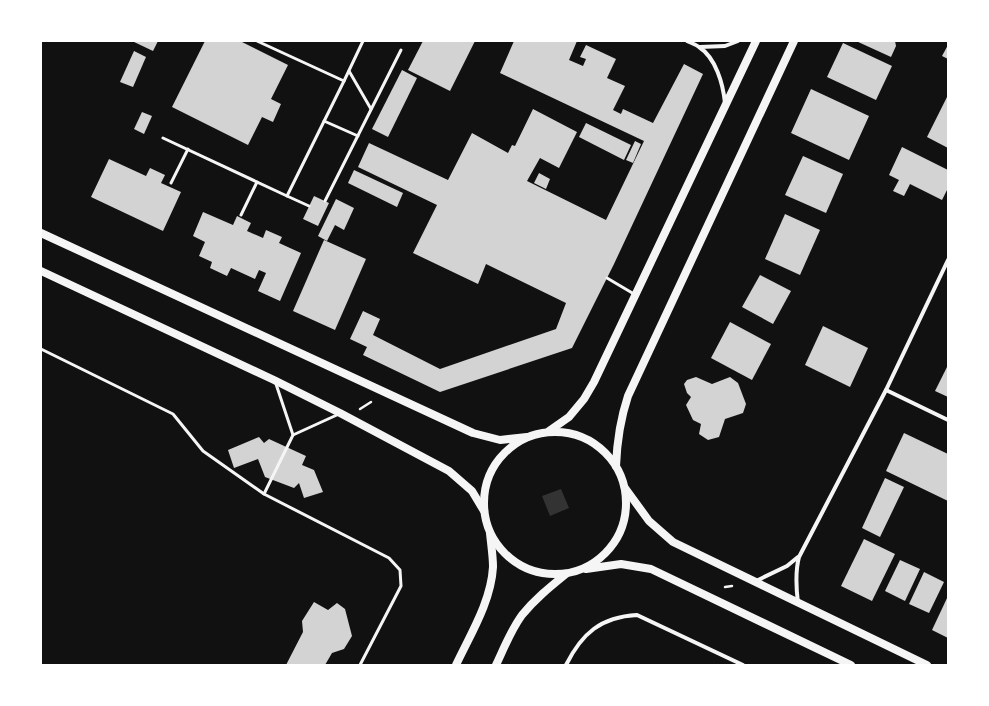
<svg xmlns="http://www.w3.org/2000/svg" width="989" height="706" font-family="Rubik,sans-serif">
<style>
.water{fill:#333}
.building{fill:#d3d3d3}
.lines{fill:none;stroke-linecap:round;stroke-linejoin:round}
.path{stroke:#f5f5f5;stroke-width:2.5}
.service{stroke:#f5f5f5;stroke-width:3}
.minor{stroke:#f5f5f5;stroke-width:4}
.secondary{stroke:#f5f5f5;stroke-width:8}
</style>
<rect width="100%" height="100%" fill="#111"/>
<path class="water" d="M561 489 569 508 550 516 542 496Z"/>
<g class="building">
<path d="M132 41H158L153 51Z"/>
<path d="M205 41H240L288 65 271 99 281 104 273 122 262 117 248 145 172 107Z"/>
<path d="M423 41H475L450 91 408 70Z"/>
<path d="M514 41H577L569 60 583 66 586 59 580 57 586 45 616 59 607 78 625 86 613 110 621 114 623 109 653 123 684 64 703 74 614 264 572 348 440 392 363 355 367 347 350 339 363 311 380 319 373 335 440 369 556 329 566 303 486 264 478 284 413 253 437 205 358 167 369 143 448 180 472 133 508 153 512 145 515 146 533 109 577 132 559 168 540 158 527 181 606 220 644 141 500 73Z"/>
<path d="M856 41H895L896 46 891 57Z"/>
<path d="M843 43 892 66 876 100 827 77Z"/>
<path d="M948 45V59L942 56Z"/>
<path d="M134 51 146 57 133 87 120 82Z"/>
<path d="M402 70 417 78 388 137 372 129Z"/>
<path d="M811 89 869 116 849 160 791 133Z"/>
<path d="M948 95V148L927 137Z"/>
<path d="M142 112 152 116 144 134 134 129Z"/>
<path d="M586 123 631 145 624 160 579 137Z"/>
<path d="M635 141 641 144 633 163 626 160Z"/>
<path d="M902 147 948 170V188L942 200 910 184 904 196 893 191 899 180 889 175Z"/>
<path d="M803 156 843 174 826 213 785 195Z"/>
<path d="M109 159 146 176 150 168 165 175 161 183 181 192 163 231 91 197Z"/>
<path d="M354 170 403 193 397 207 348 183Z"/>
<path d="M539 173 550 179 546 189 534 183Z"/>
<path d="M314 196 329 203 318 226 303 219Z"/>
<path d="M336 199 354 208 344 230 335 225 327 241 318 236Z"/>
<path d="M203 212 233 225 237 216 251 223 247 231 263 238 266 230 282 237 279 243 301 253 280 301 258 291 266 273 259 270 255 279 231 268 227 276 210 268 212 262 199 256 205 242 193 236Z"/>
<path d="M785 214 820 230 800 275 765 259Z"/>
<path d="M324 240 366 259 335 330 293 311Z"/>
<path d="M760 275 791 291 773 324 742 307Z"/>
<path d="M730 322 771 344 752 380 711 358Z"/>
<path d="M823 326 868 348 850 387 805 365Z"/>
<path d="M948 365V397L935 391Z"/>
<path d="M696 377 712 384 730 377 738 383 746 404 743 413 725 419 719 437 708 440 699 434 701 424 693 420 686 405 691 397 687 393 684 384 687 380Z"/>
<path d="M904 433 948 454V501L886 471Z"/>
<path d="M259 437 264 443 269 439 306 456 302 465 314 470 323 492 304 498 299 483 294 488 265 477 258 459 234 468 228 450Z"/>
<path d="M885 478 904 487 880 537 862 528Z"/>
<path d="M864 539 895 554 872 601 841 586Z"/>
<path d="M900 560 920 569 905 601 885 591Z"/>
<path d="M924 572 944 582 929 613 909 604Z"/>
<path d="M948 596V638L932 630Z"/>
<path d="M314 602 328 610 337 603 345 609 352 636 344 649 332 653 325 665H286L303 632 302 621Z"/>
</g>
<g class="lines">
<g class="path">
<path d="M360 409 371 402"/>
<path d="M725 587 732 586"/>
</g>
<g class="service">
<path d="M257 41 344 81 363 41"/>
<path d="M349 71 371 109"/>
<path d="M324 121 358 136"/>
<path d="M163 138 287 196 344 81"/>
<path d="M171 183 188 149"/>
<path d="M287 196 309 206"/>
<path d="M325 201 401 50"/>
<path d="M241 215 257 182"/>
<path d="M607 278 634 294"/>
<path d="M41 349 173 414 203 451 264 494 389 558 400 570 401 586 360 665"/>
<path d="M276 384 293 435"/>
<path d="M264 494 293 435 339 414"/>
</g>
<g class="minor">
<path d="M687 41C691 43 695 44 699 47 716 58 723 84 725 103"/>
<path d="M700 47 725 46 738 41"/>
<path d="M886 390 948 420"/>
<path d="M756 581 787 566 798 557"/>
<path d="M798 603C796 587 795 572 799 557L886 390 948 260"/>
<path d="M566 665C582 633 601 617 637 615L743 665"/>
</g>
<g class="secondary">
<path d="M41 233 473 433 500 440 527 437"/>
<path d="M41 271 274 380 340 413 449 471 472 491 484 511"/>
<path d="M549 431 569 417 584 399 594 382 756 41"/>
<circle cx="555" cy="503" r="71"/>
<path d="M616 466C617 441 620 420 628 396L794 41"/>
<path d="M625 488 649 521 673 542 927 665"/>
<path d="M586 569 621 564 651 569 851 665"/>
<path d="M456 665C470 635 491 602 493 567 493 556 491 544 490 533"/>
<path d="M496 665C504 648 511 630 522 615 535 599 550 587 566 574"/>
</g>
</g>
<rect width="989" height="706" fill="none" stroke="#ffffff" stroke-width="84"/>
</svg>
